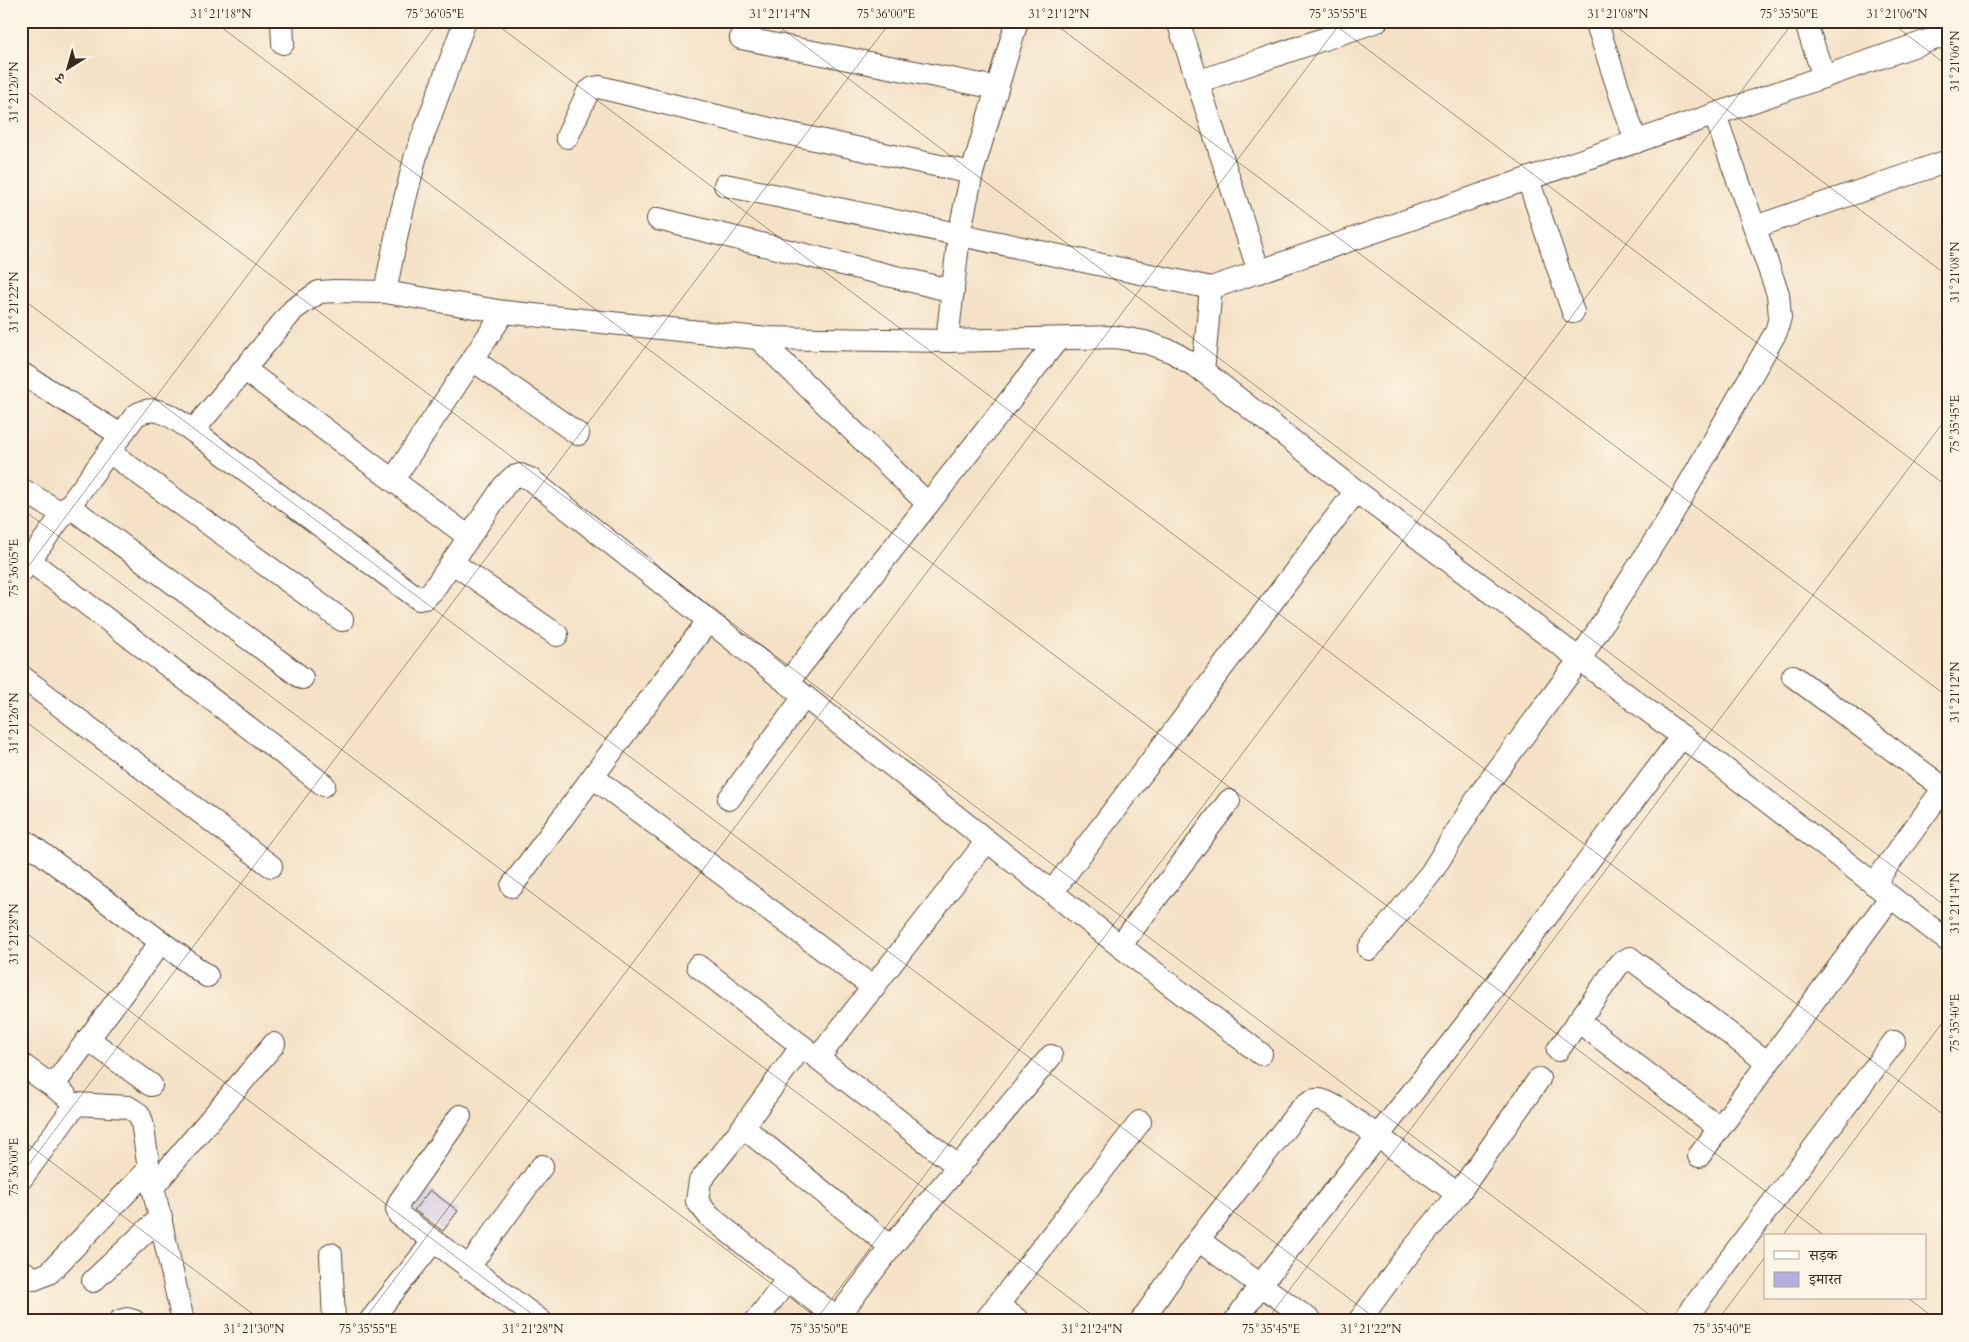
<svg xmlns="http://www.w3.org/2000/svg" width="1969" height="1342" font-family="Cardo,'Noto Serif Devanagari',serif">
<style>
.building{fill:#b6ade2}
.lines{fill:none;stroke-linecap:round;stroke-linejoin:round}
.minor-casing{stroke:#574537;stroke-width:24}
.minor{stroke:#fff;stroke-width:22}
.ticks{fill:none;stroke:#3b2a1e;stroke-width:1;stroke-opacity:0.45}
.neatline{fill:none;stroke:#3b2a1e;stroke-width:2}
.ticks-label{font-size:12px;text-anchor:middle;fill:#3b2a1e}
</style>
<rect width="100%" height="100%" fill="#fcf5e5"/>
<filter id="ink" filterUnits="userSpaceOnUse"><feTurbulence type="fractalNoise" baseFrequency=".02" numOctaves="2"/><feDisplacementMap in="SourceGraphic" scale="10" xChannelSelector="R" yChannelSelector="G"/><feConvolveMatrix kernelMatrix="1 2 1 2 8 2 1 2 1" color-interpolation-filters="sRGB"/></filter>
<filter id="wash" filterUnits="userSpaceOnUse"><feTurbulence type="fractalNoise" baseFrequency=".0096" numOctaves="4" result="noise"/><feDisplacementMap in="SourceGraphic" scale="20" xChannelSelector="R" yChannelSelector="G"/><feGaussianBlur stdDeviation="1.12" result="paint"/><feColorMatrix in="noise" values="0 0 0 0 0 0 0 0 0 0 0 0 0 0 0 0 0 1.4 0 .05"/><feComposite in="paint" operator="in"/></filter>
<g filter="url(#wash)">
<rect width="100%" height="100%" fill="#f4e1c6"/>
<g id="blocks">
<path class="building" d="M430 1190 458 1211 443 1231 414 1210Z"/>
</g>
</g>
<g filter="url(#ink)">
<use href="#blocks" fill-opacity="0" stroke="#574537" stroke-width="1"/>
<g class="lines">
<g class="minor-casing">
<g id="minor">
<path d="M282 21 283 43"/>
<path d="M1178 21 1259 272"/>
<path d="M1596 21 1636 142"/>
<path d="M1805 21 1824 77"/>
<path d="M741 38 997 88"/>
<path d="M1197 82 1377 21"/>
<path d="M567 137 588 92 593 88 599 87 782 132 972 173"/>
<path d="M1528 179 1573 312"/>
<path d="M725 185 1211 288 1948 34"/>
<path d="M658 219 953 291"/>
<path d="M1755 227 1948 161"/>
<path d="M385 292 399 223 416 155 465 21"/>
<path d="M758 338 928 504"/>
<path d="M947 341 959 235 972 173 1017 21"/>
<path d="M473 360 578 434"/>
<path d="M244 369 469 537"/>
<path d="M1203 371 1211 288"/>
<path d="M21 373 121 435"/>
<path d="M193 431 419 599 425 598 433 590 504 486 513 477 520 475 530 479 1120 946 1261 1054"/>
<path d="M109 452 342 620"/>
<path d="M393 480 504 312"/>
<path d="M21 489 63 514"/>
<path d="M69 506 302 678"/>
<path d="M29 560 324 785"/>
<path d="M453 563 557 635"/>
<path d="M21 572 135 416C156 401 175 419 193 431L294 309 319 292 335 291 385 292 504 312 758 338 947 341 1116 337 1145 342 1173 352 1203 371 1356 491 1716 762 1948 941"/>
<path d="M21 676 271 866"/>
<path d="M1793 676 1948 791"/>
<path d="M787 683 1058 339"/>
<path d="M593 777 874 988"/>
<path d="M729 799 804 697"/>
<path d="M21 838 207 976"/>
<path d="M1874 884 1944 788"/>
<path d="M512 886 708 621"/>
<path d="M1052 892 1356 491"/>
<path d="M1120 946 1229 801"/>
<path d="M1369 949 1431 873 1480 794 1580 659 1672 514 1776 332 1780 317 1778 294 1715 115"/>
<path d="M698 966 959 1167"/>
<path d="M1578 1021 1719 1128"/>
<path d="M88 1039 151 1085"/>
<path d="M802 1046 743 1127 700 1181 697 1201 709 1216 840 1321"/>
<path d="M1558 1050 1619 964 1630 958 1768 1063"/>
<path d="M818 1058 987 841"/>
<path d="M21 1064 65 1095"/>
<path d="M53 1086 161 942"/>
<path d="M460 1116 400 1201 397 1209 399 1215 541 1321"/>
<path d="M743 1127 891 1247"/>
<path d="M1699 1156 1890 898"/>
<path d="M21 1179 76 1104 128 1107 139 1114 142 1122 149 1169 183 1321"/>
<path d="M153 1187 274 1044"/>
<path d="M1198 1240 1311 1321"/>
<path d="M331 1254 334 1321"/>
<path d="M468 1268 542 1166"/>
<path d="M21 1270 35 1279 49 1273 149 1169"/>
<path d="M93 1281 161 1217"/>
<path d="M997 1305 1019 1321"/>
<path d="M837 1318 891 1247 1051 1056"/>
<path d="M120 1321 127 1319 134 1321"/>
<path d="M370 1321 433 1242"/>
<path d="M756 1321 788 1279"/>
<path d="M985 1321 1140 1122"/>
<path d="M1141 1321 1198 1240 1295 1116C1312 1095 1318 1096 1341 1110L1458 1194"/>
<path d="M1235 1321 1261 1284 1464 1027 1682 736"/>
<path d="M1359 1321 1403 1261 1458 1194 1539 1079"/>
<path d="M1683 1321 1894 1042"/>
</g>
</g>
<use href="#minor" class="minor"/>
</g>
</g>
<path class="ticks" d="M213 21 1825 1236M492 21 1948 1118M772 21 1948 908M1051 21 1948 697M1330 21 1948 487M1609 21 1948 276M1889 21 1948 66M21 87 1658 1321M21 298 1379 1321M21 508 1100 1321M21 576 439 21M21 718 821 1321M21 929 541 1321M21 1139 262 1321M21 1175 891 21M1782 1236 1948 1015M1908 1298 1938 1321M363 1321 1342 21M815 1321 1794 21M1266 1321 1948 416M1717 1321 1765 1257"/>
<rect width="1969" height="1342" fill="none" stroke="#fcf5e5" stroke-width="55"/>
<rect x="1764" y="1234" width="162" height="65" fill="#fcf5e5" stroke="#afa495"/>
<rect x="1774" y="1251" width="25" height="8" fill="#ffffff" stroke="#afa495"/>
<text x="1809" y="1260" font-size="15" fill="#3b2a1e">सड़क</text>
<rect x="1774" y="1272" width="25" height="15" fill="#b6ade2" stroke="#afa495"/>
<text x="1809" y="1284" font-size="15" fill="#3b2a1e">इमारत</text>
<g transform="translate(68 68) rotate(217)" stroke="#fcf5e5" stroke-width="4" paint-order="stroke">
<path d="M0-4L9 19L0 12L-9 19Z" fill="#3b2a1e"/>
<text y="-8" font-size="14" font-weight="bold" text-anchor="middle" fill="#3b2a1e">उ</text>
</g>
<rect x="28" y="28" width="1914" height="1286" class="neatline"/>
<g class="ticks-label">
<text x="221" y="18">31°21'18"N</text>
<text x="435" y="18">75°36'05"E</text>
<text x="780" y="18">31°21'14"N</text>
<text x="886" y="18">75°36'00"E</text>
<text x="1059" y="18">31°21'12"N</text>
<text x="1338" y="18">75°35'55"E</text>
<text x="1618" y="18">31°21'08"N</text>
<text x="1789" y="18">75°35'50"E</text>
<text x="1897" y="18">31°21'06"N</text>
<text transform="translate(1955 61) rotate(-90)" y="4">31°21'06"N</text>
<text transform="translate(14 92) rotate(-90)" y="4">31°21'20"N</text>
<text transform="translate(1955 272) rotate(-90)" y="4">31°21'08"N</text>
<text transform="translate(14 302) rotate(-90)" y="4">31°21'22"N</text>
<text transform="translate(1955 424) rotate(-90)" y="4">75°35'45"E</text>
<text transform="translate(14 568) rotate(-90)" y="4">75°36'05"E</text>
<text transform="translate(1955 692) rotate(-90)" y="4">31°21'12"N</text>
<text transform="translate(14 723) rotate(-90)" y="4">31°21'26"N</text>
<text transform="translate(1955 903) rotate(-90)" y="4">31°21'14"N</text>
<text transform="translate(14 934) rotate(-90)" y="4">31°21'28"N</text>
<text transform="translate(1955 1023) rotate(-90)" y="4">75°35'40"E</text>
<text transform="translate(14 1167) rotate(-90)" y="4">75°36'00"E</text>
<text x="254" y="1333">31°21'30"N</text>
<text x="368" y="1333">75°35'55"E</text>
<text x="533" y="1333">31°21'28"N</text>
<text x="819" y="1333">75°35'50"E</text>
<text x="1092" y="1333">31°21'24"N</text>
<text x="1271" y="1333">75°35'45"E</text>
<text x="1371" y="1333">31°21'22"N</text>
<text x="1722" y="1333">75°35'40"E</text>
</g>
</svg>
